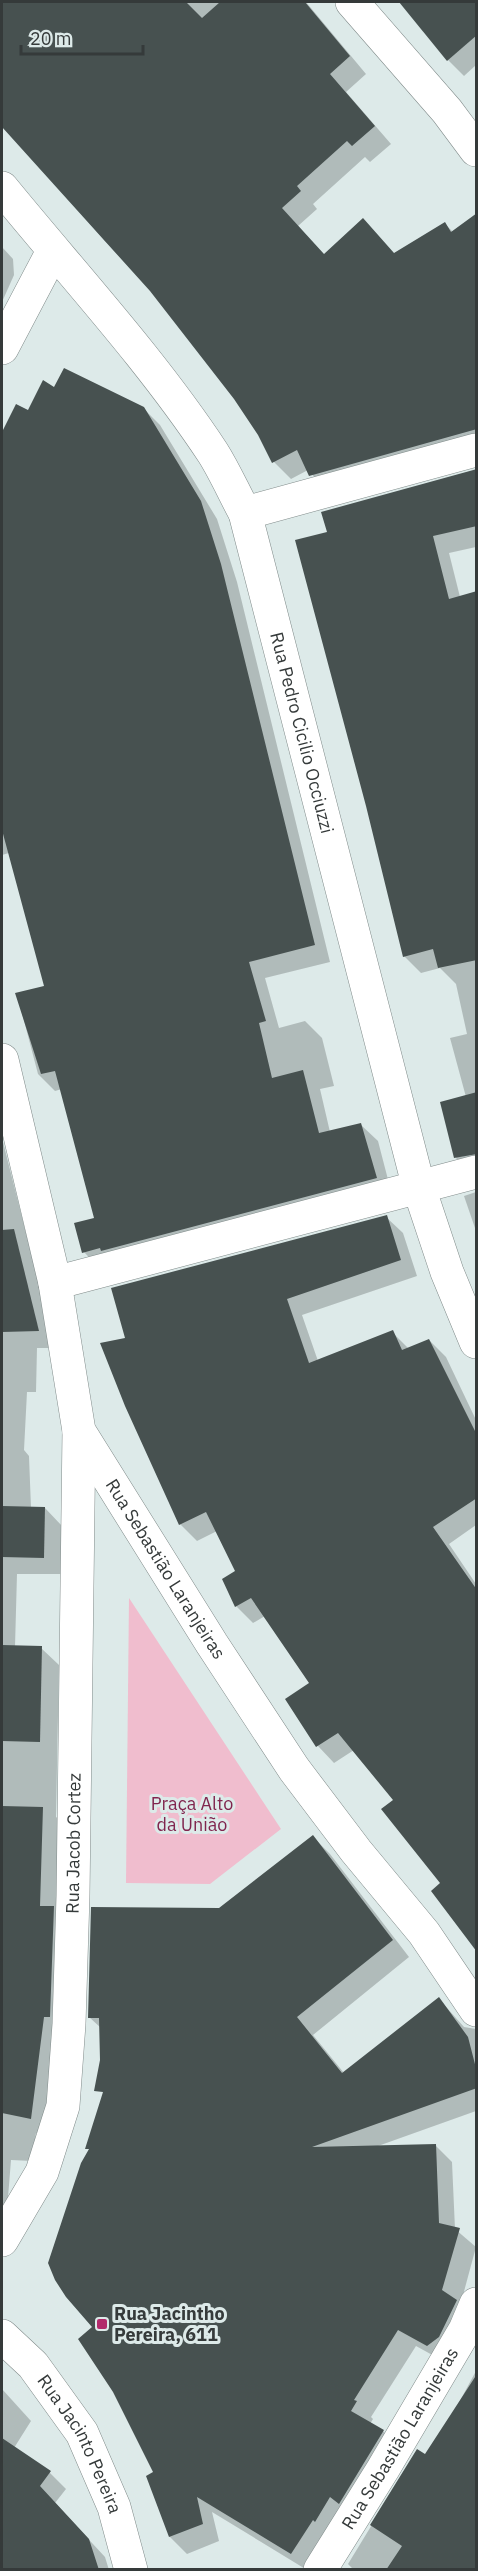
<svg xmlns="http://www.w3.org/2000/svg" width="478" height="2571" font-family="'IBM Plex Sans',sans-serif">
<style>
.green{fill:#f0bdce}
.shadow{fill:#0003}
.building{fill:#475150}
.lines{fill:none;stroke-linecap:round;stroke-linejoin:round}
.minor-casing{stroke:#808b8a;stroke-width:34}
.minor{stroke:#fff;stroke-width:33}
.poi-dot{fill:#b22a6b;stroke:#ddeae9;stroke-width:2}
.labels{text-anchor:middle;stroke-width:6;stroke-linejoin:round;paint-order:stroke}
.street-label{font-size:18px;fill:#353a3a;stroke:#ddeae9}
.park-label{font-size:18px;fill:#80254e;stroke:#ddeae9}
.poi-label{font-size:18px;font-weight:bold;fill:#353a3a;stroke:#ddeae9;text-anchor:start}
</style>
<rect width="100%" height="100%" fill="#ddeae9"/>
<path class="green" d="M129 1598 281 1829 210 1884 126 1883Z"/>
<g class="shadow">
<path d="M2 2H306L366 74 346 92 391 144 370 162 365 157 313 204 317 209 298 226 324 255 395 254 445 224 453 232 476 215V452L328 492 308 470 291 479 274 462 259 434 235 398 151 290 104 240 2 122Z"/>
<path d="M402 2H476V65L464 76 448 60Z"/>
<path d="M2 247 13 259 14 275 2 302Z"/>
<path d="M55 389 143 408 160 425 217 519 237 582 330 962 265 978 279 1028 305 1021 322 1038 334 1086 320 1089 330 1132 361 1125 378 1141 392 1195 100 1269 84 1252 96 1219 62 1089 55 1091 38 1074 17 994 46 987 9 853 2 855V435L16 406 29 412Z"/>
<path d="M476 471V547L449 553 460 597 476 593V1174L473 1175 456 1158 466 1097 450 1038 467 1034 456 984 440 968 421 973 404 956 329 533Z"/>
<path d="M2 1138 55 1348H37L36 1392H27L24 1450 29 1456 31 1508H45L62 1526 61 1574H17L15 1647 41 1648 59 1665 56 1817 60 1820 48 2135 36 2133 32 2161 11 2160 7 2210 2 2216Z"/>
<path d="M476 1192V1231L464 1196Z"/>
<path d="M386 1217 403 1233 417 1276 302 1315 318 1361 392 1332 409 1349 429 1340 446 1357 476 1420V1525L449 1544 476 1584V1950L443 1883 395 1801 354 1750 334 1763 318 1746 287 1699 311 1683 265 1616 253 1623 236 1606 237 1572 217 1531 197 1541 180 1524 126 1339Z"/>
<path d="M313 1837 330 1854 409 1957 313 2035 344 2073 439 1999 464 2027 476 2029V2111L378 2146 435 2145 452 2162 455 2229 476 2247 445 2362 416 2346 371 2417 373 2419 370 2424 383 2431 400 2448 307 2570 212 2512 219 2541 187 2554 170 2537 155 2472 123 2093 101 2028 89 2017 219 1909Z"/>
<path d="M476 2371V2570H354L348 2564 417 2451 425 2456 449 2421Z"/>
<path d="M2 2389 31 2421 14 2448 50 2473 66 2489 55 2503 105 2557 109 2570H2Z"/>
</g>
<g class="building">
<path d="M2 2H186L202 18 220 2H305L350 56 330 74 375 126 352 146 347 141 297 186 301 191 282 208 324 254 363 218 394 253 445 222 451 232 477 213V429L309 476 297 450 272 463 258 435 234 399 150 291 2 127Z"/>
<path d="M399 2H477V35L447 61Z"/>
<path d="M64 368 144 407 201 501 221 564 315 945 249 962 266 1021 259 1023 272 1078 303 1070 319 1133 361 1123 377 1178 101 1251 100 1248 82 1253 74 1223 94 1218 55 1071 41 1074 15 993 44 986 2 830V432L16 404 28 410 43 380 54 387Z"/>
<path d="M477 469V526L433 536 449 599 477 591V960L438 968 433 949 403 957 366 806 295 540 327 532 321 512Z"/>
<path d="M477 1092V1154L454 1158 440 1102Z"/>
<path d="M387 1215 401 1260 287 1299 309 1363 393 1330 402 1350 429 1339 477 1435V1498L433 1527 477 1590V1952L431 1891 440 1883 381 1809 393 1800 338 1733 316 1747 285 1699 309 1683 251 1598 235 1607 222 1579 235 1571 206 1512 179 1525 125 1406 100 1343 125 1338 111 1288Z"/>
<path d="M14 1229 39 1331 2 1332V1230Z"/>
<path d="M2 1506 45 1507 44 1558 2 1557Z"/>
<path d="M2 1645 42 1646 40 1742 2 1741Z"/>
<path d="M2 1806 43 1807 40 1906H54L50 2017H44L31 2119 2 2113Z"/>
<path d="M313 1835 393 1940 297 2017 342 2073 439 1997 468 2037 477 2072V2088L312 2147 436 2144 439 2223 460 2228 442 2290 457 2300 439 2337 427 2346 398 2330 354 2400 357 2401 351 2411 384 2430 339 2504 330 2497 315 2522 313 2520 291 2554 197 2497 203 2524 169 2537 146 2476 153 2472 113 2392 78 2339 92 2327 66 2297 55 2280 48 2263 81 2163 89 2149H85L103 2092 94 2091 100 2060 99 2018H88L91 1907 219 1908Z"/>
<path d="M477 2374V2570H386L402 2546 370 2525 417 2449 425 2454Z"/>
<path d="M2 2438 51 2471 40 2486 89 2539 99 2570H2Z"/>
</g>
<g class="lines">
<g class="minor-casing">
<g id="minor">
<path d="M352 2 447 111 476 150"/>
<path id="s1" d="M2 188C73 275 151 359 213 453 225 472 234 493 245 513L419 1188 447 1272 476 1342"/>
<path d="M2 348 53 251"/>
<path d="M245 513 476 450"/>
<path id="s2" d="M2 1060 55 1283 79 1431 212 1644 294 1769 356 1851 424 1933 476 2010"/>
<path d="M55 1283 476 1172"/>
<path id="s3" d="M2 2240 42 2172 63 2106 69 2024 73 1896 79 1431"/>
<path id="s4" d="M2 2336 33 2365 82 2433 114 2507 131 2570"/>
<path id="s5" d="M320 2570 383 2469 465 2330 476 2304"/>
</g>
</g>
<use href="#minor" class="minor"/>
</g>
<rect class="poi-dot" x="96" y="2318" width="12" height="12" rx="3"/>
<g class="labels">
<g class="street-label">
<text dy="6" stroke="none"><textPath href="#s1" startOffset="634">Rua Pedro Cicilio Occiuzzi</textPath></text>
<text dy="6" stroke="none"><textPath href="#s2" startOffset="542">Rua Sebastião Laranjeiras</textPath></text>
<text dy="6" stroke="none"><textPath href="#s3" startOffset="411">Rua Jacob Cortez</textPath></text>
<text dy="6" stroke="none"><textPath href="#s5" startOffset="154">Rua Sebastião Laranjeiras</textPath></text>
<text dy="6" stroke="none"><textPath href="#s4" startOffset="135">Rua Jacinto Pereira</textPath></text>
</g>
<g class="park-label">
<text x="192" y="1810">Praça Alto<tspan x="192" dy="21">da União</tspan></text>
</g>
<g class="poi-label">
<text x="114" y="2320">Rua Jacintho<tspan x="114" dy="21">Pereira, 611</tspan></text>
</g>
</g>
<rect width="478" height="2571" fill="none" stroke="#353a3a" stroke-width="6"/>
<path d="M21 45v9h122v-9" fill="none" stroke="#353a3a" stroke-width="3"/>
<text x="30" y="45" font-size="18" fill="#353a3a" stroke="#ddeae9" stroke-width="4.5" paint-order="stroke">20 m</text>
</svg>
